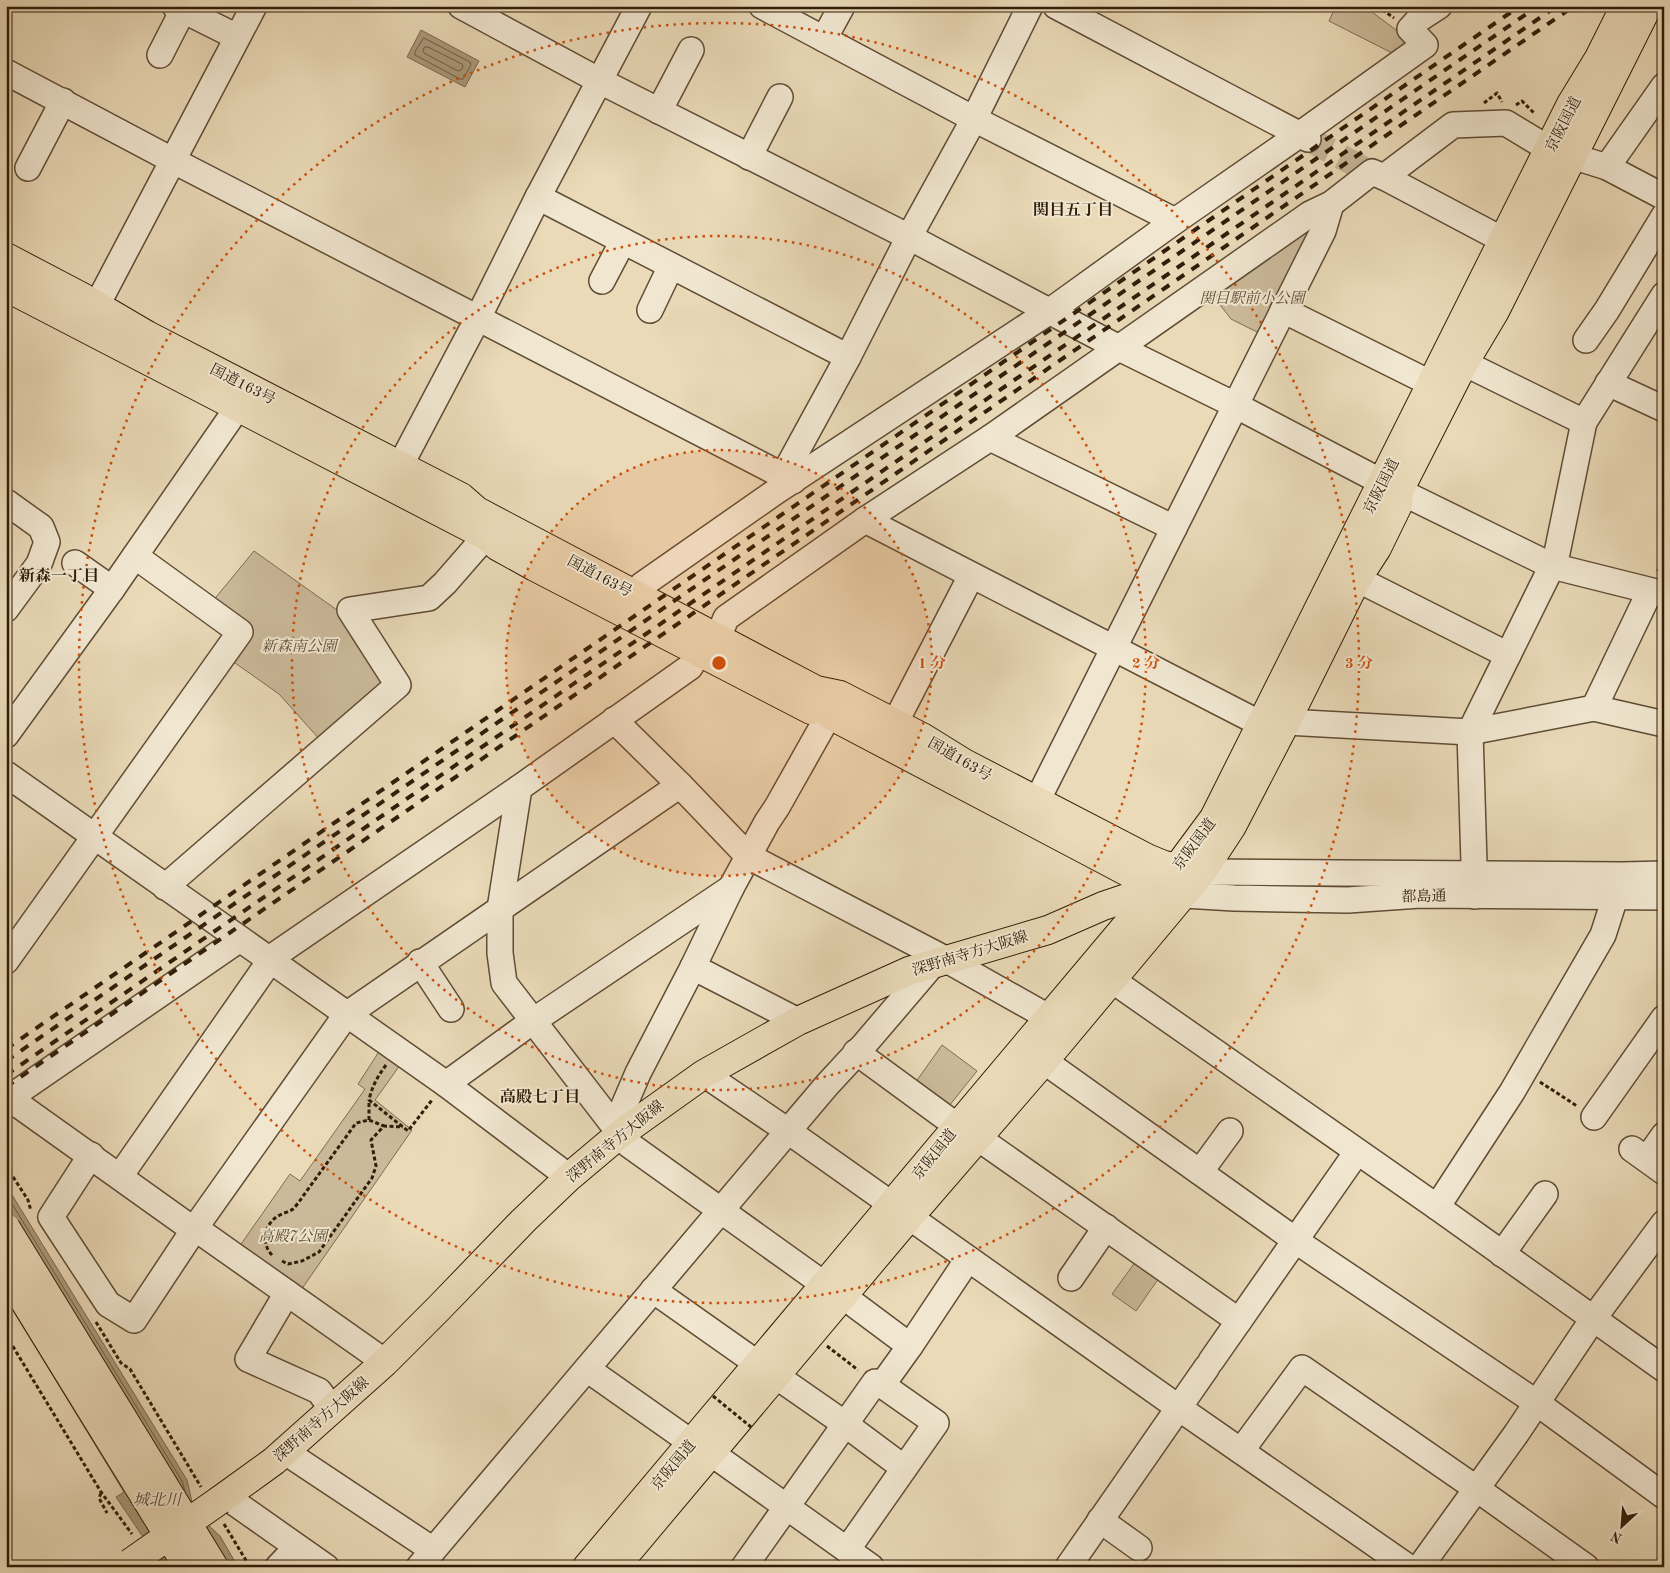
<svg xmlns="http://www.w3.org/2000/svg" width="1670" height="1573" font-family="'Old Standard TT','Noto Serif JP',serif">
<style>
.green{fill:#cbba9a;stroke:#7e6c52}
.water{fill:#ab9a7c;stroke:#7a684e}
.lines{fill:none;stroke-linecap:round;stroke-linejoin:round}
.shore{stroke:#6e5c42;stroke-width:1}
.minor-tunnel{stroke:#c5b495;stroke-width:25;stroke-dasharray:25 12;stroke-linecap:butt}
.minor-casing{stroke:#5f4c35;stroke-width:28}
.major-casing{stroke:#311d09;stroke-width:30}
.highway-casing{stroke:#311d09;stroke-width:30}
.path{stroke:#311d09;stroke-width:3;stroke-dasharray:4 2.5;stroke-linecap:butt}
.minor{stroke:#f1e7d1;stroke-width:25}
.major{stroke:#eadab8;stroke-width:28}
.highway{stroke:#eadab8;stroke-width:28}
.rail{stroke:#311d09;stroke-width:4;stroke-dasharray:9 9;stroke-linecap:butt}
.major-bridge-casing{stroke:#311d09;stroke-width:30;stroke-linecap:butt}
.highway-bridge-casing{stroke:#311d09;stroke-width:30;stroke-linecap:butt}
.path-bridge{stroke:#311d09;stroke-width:3;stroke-dasharray:4 2.5;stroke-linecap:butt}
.major-bridge{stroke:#eadab8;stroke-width:28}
.highway-bridge{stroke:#eadab8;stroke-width:28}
.ring{fill:none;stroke:#cd500c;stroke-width:2.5;stroke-dasharray:2.5 5}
.labels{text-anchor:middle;stroke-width:4;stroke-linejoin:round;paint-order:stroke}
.street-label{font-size:15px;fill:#311d09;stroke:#f1e7d1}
.park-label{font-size:15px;font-style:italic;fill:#5f4c34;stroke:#f1e7d1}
.neighbourhood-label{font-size:16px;font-weight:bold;fill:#311d09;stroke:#f1e7d1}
.water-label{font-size:16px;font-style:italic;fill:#5c4931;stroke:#f1e7d1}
.centre{fill:#cd500c;stroke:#f1e7d1;stroke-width:2.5}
.ring-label{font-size:15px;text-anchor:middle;font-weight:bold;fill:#cd500c;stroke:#f1e7d1;stroke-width:4;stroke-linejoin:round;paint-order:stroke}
</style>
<rect width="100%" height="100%" fill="#eadab8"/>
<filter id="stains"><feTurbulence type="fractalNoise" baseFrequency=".004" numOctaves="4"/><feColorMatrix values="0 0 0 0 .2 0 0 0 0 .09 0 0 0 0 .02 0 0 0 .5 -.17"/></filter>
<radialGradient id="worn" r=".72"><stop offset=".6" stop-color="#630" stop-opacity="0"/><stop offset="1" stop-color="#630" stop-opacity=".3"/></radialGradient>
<g class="green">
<path d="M1336 6H1364L1416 45 1402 58 1329 21Z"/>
<path d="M1303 227 1316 236 1265 336 1231 319 1211 293Z"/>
<path d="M254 551 344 615 388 678 322 742 279 694 228 658 247 631 212 602Z"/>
<path d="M942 1045 977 1071 945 1111 913 1086Z"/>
<path d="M382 1047 403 1061 375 1100 412 1130 299 1293 237 1250 290 1174 300 1181 365 1089 358 1084Z"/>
<path d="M1136 1261 1159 1278 1136 1311 1112 1294Z"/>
</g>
<g class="water">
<path d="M421 30 479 61 465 87 407 57Z"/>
<path d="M6 1185 187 1480 192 1502 206 1523 220 1536 238 1567H157L145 1540 116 1497 124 1492 6 1299Z"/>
</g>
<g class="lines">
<g class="shore">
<path d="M424 38 470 62 471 65 463 79H460L415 55V52Z"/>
<path d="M425 47H428L462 64 463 67 461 70 458 71 424 53 423 51Z"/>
<path d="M6 1194 182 1481 185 1491"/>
</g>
<path class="minor-tunnel" d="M1308 139 1362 168"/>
<g class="minor-casing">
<g id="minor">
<path d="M175 6 237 37"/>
<path d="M461 6 600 81 909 237 1119 348 1235 405 1399 491 1552 566 1664 594"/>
<path d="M762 6 974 119 1175 221"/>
<path d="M1056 6 1308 139"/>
<path d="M824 39 842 6"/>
<path d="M160 55 183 10"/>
<path d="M6 72 172 160 793 481"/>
<path d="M659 111 691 50"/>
<path d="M749 157 780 97"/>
<path d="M1607 167 1664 86"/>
<path d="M28 168 63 101"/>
<path d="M1384 177 1503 240"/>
<path d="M538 197 848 357"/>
<path d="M602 281 623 241"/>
<path d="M97 305 254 6"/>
<path d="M650 310 671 266"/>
<path d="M1283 310 1432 384"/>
<path d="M1586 340 1607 310 1664 216"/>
<path d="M1464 363 1584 422"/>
<path d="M1608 383 1664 409"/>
<path d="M990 438 1174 528"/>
<path d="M400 466 478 318 538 197 639 6"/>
<path d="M783 476 848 357 909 237 974 119 1030 6"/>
<path d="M6 502 41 527 47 542 39 564 6 609"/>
<path d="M865 520 1261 724"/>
<path d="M75 563 112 589"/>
<path d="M1357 579 1508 655"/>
<path d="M642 585 778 490 1050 311 1175 221 1299 135 1425 45 1410 29 1419 19 1439 6"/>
<path d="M722 628 726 618 865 520 990 438 1310 214 1331 204 1372 172 1384 177 1453 125 1506 123 1549 149 1607 167 1664 197"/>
<path d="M1594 708 1650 591"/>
<path d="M614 720 680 785 748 856 947 960 1048 1017"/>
<path d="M1286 722 1470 732 1594 708 1664 724"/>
<path d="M895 723 971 576"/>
<path d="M6 735 112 589 238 407 248 389"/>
<path d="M6 774 446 1084 569 1177"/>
<path d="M519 788 500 909V953L504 983 628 1144 825 1285"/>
<path d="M1037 801 1323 231 1331 204"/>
<path d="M1202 872 1622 875 1664 874"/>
<path d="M165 887 398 685 350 610 429 598 445 583 486 536"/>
<path d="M1184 895 1234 898 1348 900 1420 895 1664 897"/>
<path d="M1475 896 1470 732 1552 566 1557 553 1584 422 1664 295"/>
<path d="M6 961 240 632 135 556"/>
<path d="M420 962 451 1009"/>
<path d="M693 967 798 1021"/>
<path d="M1112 980 1437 1207 1664 1369"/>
<path d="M856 1052 957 1126"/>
<path d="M1044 1061 1305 1247 1537 1403 1664 1496"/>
<path d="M704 1074 788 1131 1189 1415 1408 1567"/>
<path d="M446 1084 533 1021 731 888"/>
<path d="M6 1096 184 1223 195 1228 385 1362"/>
<path d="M9 1098 240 939"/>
<path d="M1594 1117 1664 1018"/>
<path d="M620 1134 623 1108 638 1073 693 967 731 888 767 822 777 807 839 697"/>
<path d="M978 1138 1239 1321"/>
<path d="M1632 1149 1664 1172"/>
<path d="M91 1155 51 1217 108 1304 134 1320 195 1228 346 1015 680 785"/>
<path d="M1647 1159 1664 1135"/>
<path d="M1200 1172 1230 1131"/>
<path d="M120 1176 267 965 269 959 519 788 690 667 699 652"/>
<path d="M1437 1207 1512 1092 1603 935 1620 882"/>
<path d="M1502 1254 1545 1194"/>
<path d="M1071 1278 1106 1227"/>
<path d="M653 1290 758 1364"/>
<path d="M287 1293 248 1359 319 1391 332 1409"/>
<path d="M855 1305 910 1346"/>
<path d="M1211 1361 1357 1152"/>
<path d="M587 1369 692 1443 711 1453 871 1567"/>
<path d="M776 1376 845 1424 904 1468"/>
<path d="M882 1385 910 1346 968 1259"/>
<path d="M284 1451 433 1550"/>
<path d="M1241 1451 1302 1368 1477 1489 1586 1567"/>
<path d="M225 1496 326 1567"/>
<path d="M1100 1520 1139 1548"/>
<path d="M278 1567 297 1547"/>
<path d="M419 1567 827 1085 863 1046 933 964"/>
<path d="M744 1567 875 1382 882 1385 936 1423 847 1550"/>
<path d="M1068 1567 1207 1367"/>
<path d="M1420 1567 1516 1434 1593 1319 1664 1223"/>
</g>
</g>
<g class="major-casing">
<path id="major" d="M220 1500 274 1461 385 1362 439 1308 523 1221 569 1177 620 1134 704 1074 798 1021 909 971 1048 930 1103 906 1168 884"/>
</g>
<g class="highway-casing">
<g id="highway">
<path d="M6 257 84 298 147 335 461 497 477 511 816 690 840 695 922 737 964 763 1147 858 1164 865 1193 871"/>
<path d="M6 287 486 536 497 537"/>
<path d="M486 536 497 546 535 567 811 710"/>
<path d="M798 691 812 698 830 715 1158 888 1175 893"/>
<path d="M587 1567 1158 888 1177 868 1214 818 1571 104 1599 58 1625 6"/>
<path d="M615 1567 898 1230 1044 1061 1202 872 1232 826 1286 722 1357 579 1377 548 1398 505 1399 491 1464 363 1495 311 1648 6"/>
</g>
</g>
<g class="path">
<path d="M1377 6 1394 18"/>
<path d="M1484 103 1497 93 1502 102"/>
<path d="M1516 105 1522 101 1535 114"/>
<path d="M1658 571 1664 555"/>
<path d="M386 1065C378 1076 372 1086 369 1100L408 1131 432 1100"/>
<path d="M1540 1082 1577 1106"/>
<path d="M369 1120V1101"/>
<path d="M6 1166 28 1200 31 1211"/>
<path d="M272 1255C261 1244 264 1224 278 1216 283 1213 289 1212 293 1209 296 1206 299 1202 301 1199L356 1123 369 1120 384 1126"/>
<path d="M282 1261 288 1264 302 1261 319 1252 372 1178 376 1166 371 1140 384 1126 403 1127"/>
<path d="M96 1322 121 1363 130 1369 201 1487"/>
<path d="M6 1335 101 1492 132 1534"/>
<path d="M827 1346 858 1370"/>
<path d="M101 1493 99 1498 107 1513"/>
<path d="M224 1524 250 1567"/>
</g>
<use href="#minor" class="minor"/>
<use href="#major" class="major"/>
<use href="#highway" class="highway"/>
<g class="rail">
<path d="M6 1049 1520 6"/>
<path d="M6 1061 1538 6"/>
<path d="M6 1075 1557 6"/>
<path d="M6 1087 1574 6"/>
</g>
<g class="major-bridge-casing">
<path id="major-bridge" d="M130 1563 220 1500"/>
</g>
<g class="highway-bridge-casing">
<g id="highway-bridge">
<path d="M6 1228 214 1567"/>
<path d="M6 1271 188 1567"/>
</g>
</g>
<path class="path-bridge" d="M713 1396 751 1427"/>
<use href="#major-bridge" class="major-bridge"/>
<use href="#highway-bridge" class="highway-bridge"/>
</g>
<circle cx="719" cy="663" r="213" fill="#cd500c" fill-opacity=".12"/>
<g class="ring">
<circle cx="719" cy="663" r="213"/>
<circle cx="719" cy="663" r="427"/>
<circle cx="719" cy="663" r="640"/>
</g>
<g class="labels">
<g class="street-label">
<text transform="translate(1563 124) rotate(-63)" y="5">京阪国道</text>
<text transform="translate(243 384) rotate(27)" y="5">国道163号</text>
<text transform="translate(1381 486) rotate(-63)" y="5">京阪国道</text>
<text transform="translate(600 576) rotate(28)" y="5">国道163号</text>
<text transform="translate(960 759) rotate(30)" y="5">国道163号</text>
<text transform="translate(1194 844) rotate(-53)" y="5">京阪国道</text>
<text transform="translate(1424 896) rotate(-1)" y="5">都島通</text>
<text transform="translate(970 953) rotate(-17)" y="5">深野南寺方大阪線</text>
<text transform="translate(615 1141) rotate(-39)" y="5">深野南寺方大阪線</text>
<text transform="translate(934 1154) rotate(-51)" y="5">京阪国道</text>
<text transform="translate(321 1419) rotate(-41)" y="5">深野南寺方大阪線</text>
<text transform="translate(673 1465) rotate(-50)" y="5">京阪国道</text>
</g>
<g class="park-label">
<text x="1252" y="303">関目駅前小公園</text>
<text x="299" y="651">新森南公園</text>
<text x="293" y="1241">高殿7公園</text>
</g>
<g class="neighbourhood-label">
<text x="1073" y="215">関目五丁目</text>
<text x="59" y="581">新森一丁目</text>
<text x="540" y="1102">高殿七丁目</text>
</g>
<g class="water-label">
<text x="157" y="1505">城北川</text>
</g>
</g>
<circle cx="719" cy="663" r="8" class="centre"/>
<g class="ring-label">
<text x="932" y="668">1 分</text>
<text x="1146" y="668">2 分</text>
<text x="1359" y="668">3 分</text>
</g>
<rect width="1670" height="1573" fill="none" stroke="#eadab8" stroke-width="25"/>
<rect x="8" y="8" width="1655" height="1558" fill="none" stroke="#311d09" stroke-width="2.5"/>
<rect x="12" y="12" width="1645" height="1548" fill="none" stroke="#311d09"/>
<g transform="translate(1622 1526) rotate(206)" stroke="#f1e7d1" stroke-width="4" paint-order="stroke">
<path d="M0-4L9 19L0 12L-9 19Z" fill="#311d09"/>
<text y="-8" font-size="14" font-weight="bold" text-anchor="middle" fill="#311d09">N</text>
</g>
<rect width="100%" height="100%" filter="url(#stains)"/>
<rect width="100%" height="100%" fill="url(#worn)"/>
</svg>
